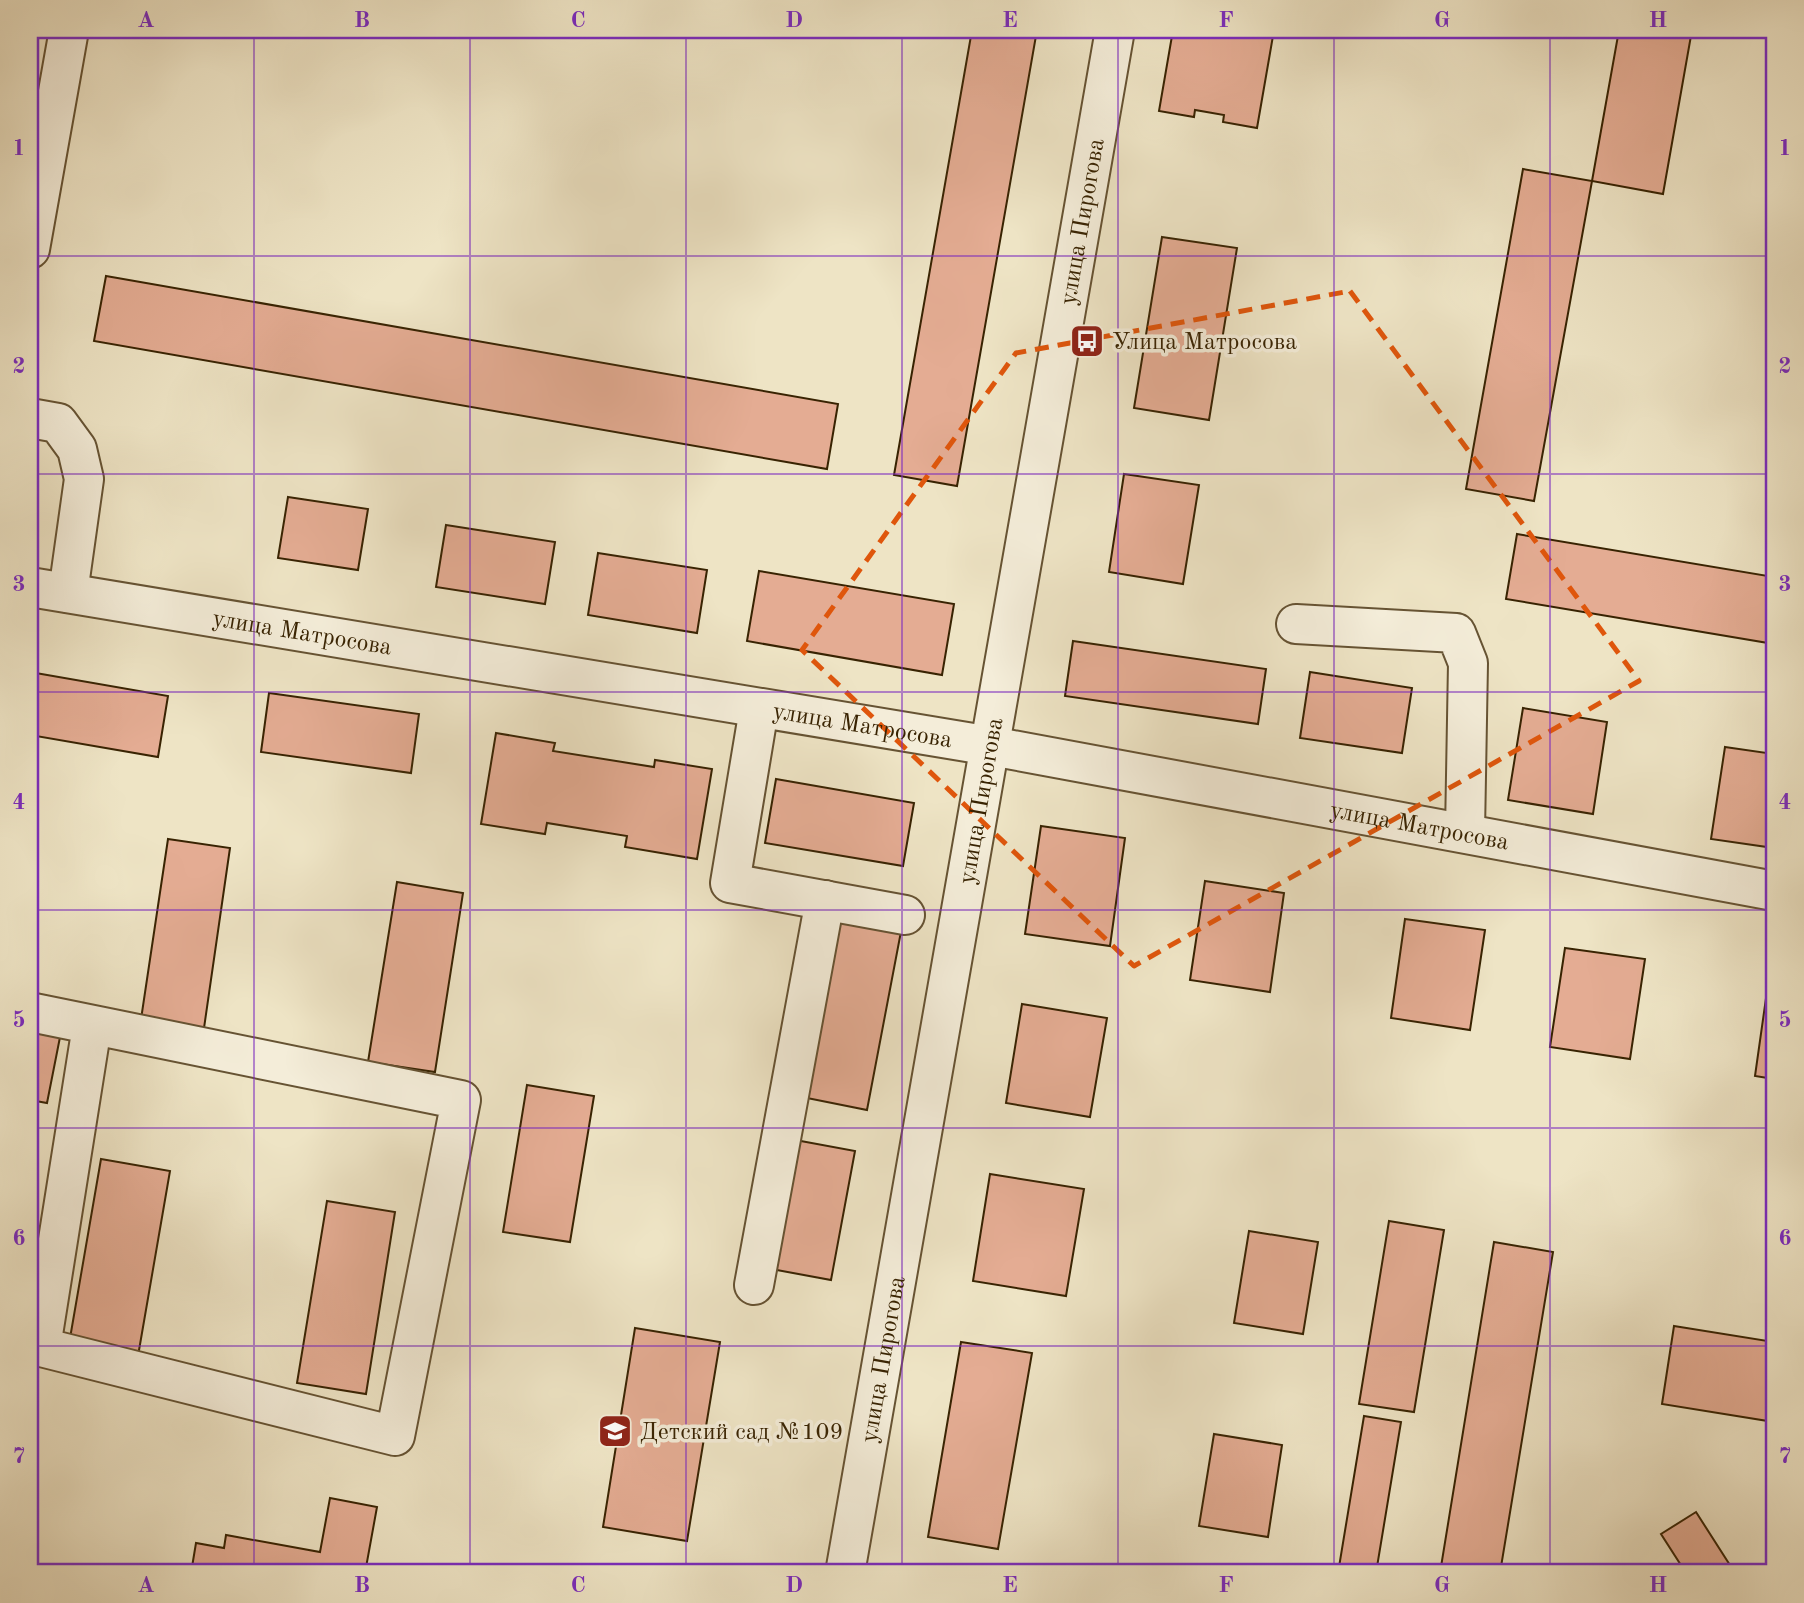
<svg xmlns="http://www.w3.org/2000/svg" width="1804" height="1603" font-family="'Old Standard TT',serif">
<style>
.building{fill:#e4ac93;stroke:#382302;stroke-width:2}
.lines{fill:none;stroke-linecap:round;stroke-linejoin:round}
.minor-casing{stroke:#665333;stroke-width:42}
.minor{stroke:#f4edd9;stroke-width:38}
.marked{fill:none;stroke:#df560c;stroke-width:5;stroke-dasharray:14 9;stroke-linejoin:round}
.grid{fill:none;stroke:#7b2cbf;stroke-width:2;stroke-opacity:0.55}
.labels{text-anchor:middle;stroke-width:7;stroke-linejoin:round;paint-order:stroke}
.street-label{font-size:24px;fill:#382302;stroke:#f4edd9}
.poi-label{font-size:24px;fill:#382302;stroke:#f4edd9;text-anchor:start}
.neatline{fill:none;stroke:#7b2cbf;stroke-width:2.5}
.grid-label{font-size:23px;text-anchor:middle;font-weight:bold;fill:#7b2cbf}
</style>
<rect width="100%" height="100%" fill="#eee4c5"/>
<filter id="stains"><feTurbulence type="fractalNoise" baseFrequency=".00286" numOctaves="4"/><feColorMatrix values="0 0 0 0 .2 0 0 0 0 .09 0 0 0 0 .02 0 0 0 .5 -.17"/></filter>
<radialGradient id="worn" r=".72"><stop offset=".6" stop-color="#630" stop-opacity="0"/><stop offset="1" stop-color="#630" stop-opacity=".3"/></radialGradient>
<g class="building">
<path d="M972 30H1037L957 486 894 475Z"/>
<path d="M1173 30H1274L1257 128 1223 122 1224 115 1195 110 1194 117 1159 111Z"/>
<path d="M1619 30H1692L1663 194 1592 181Z"/>
<path d="M1523 169 1592 181 1534 501 1466 489Z"/>
<path d="M1162 237 1237 248 1209 420 1134 408Z"/>
<path d="M106 276 838 404 827 469 94 341Z"/>
<path d="M1124 474 1199 485 1183 584 1109 572Z"/>
<path d="M288 497 368 509 358 570 278 558Z"/>
<path d="M446 525 555 542 545 604 436 587Z"/>
<path d="M1517 534 1774 577V644L1506 599Z"/>
<path d="M598 553 707 570 697 633 588 615Z"/>
<path d="M759 571 954 604 942 675 747 641Z"/>
<path d="M1073 641 1266 669 1258 724 1065 696Z"/>
<path d="M30 672 168 696 158 757 30 735Z"/>
<path d="M1310 672 1412 688 1402 753 1300 738Z"/>
<path d="M269 693 419 714 411 773 261 752Z"/>
<path d="M1523 708 1607 722 1593 814 1508 800Z"/>
<path d="M496 733 555 743 553 751 654 767 655 760 712 769 697 859 625 847 627 836 547 823 545 834 481 824Z"/>
<path d="M1725 747 1774 754V848L1711 839Z"/>
<path d="M776 779 914 803 903 866 765 843Z"/>
<path d="M1041 826 1125 838 1110 946 1025 934Z"/>
<path d="M168 839 230 848 203 1035 140 1026Z"/>
<path d="M1205 881 1284 893 1270 992 1190 980Z"/>
<path d="M397 882 463 893 435 1072 368 1062Z"/>
<path d="M833 909 903 921 867 1110 797 1096Z"/>
<path d="M1405 919 1485 930 1470 1030 1391 1018Z"/>
<path d="M1565 948 1645 959 1630 1059 1550 1047Z"/>
<path d="M1769 977 1774 978V1079L1755 1076Z"/>
<path d="M1022 1004 1107 1018 1090 1117 1006 1103Z"/>
<path d="M30 1021 62 1027 47 1103 30 1100Z"/>
<path d="M527 1085 594 1096 570 1242 503 1232Z"/>
<path d="M790 1139 855 1151 831 1280 766 1268Z"/>
<path d="M101 1159 170 1171 138 1356 69 1344Z"/>
<path d="M990 1174 1084 1189 1066 1296 973 1281Z"/>
<path d="M327 1201 395 1212 366 1394 297 1383Z"/>
<path d="M1389 1221 1444 1230 1414 1412 1359 1404Z"/>
<path d="M1249 1231 1318 1242 1303 1334 1234 1323Z"/>
<path d="M1494 1242 1553 1252 1500 1573H1440Z"/>
<path d="M1674 1326 1774 1342V1422L1662 1404Z"/>
<path d="M635 1328 720 1342 687 1541 603 1527Z"/>
<path d="M961 1342 1032 1353 998 1549 928 1537Z"/>
<path d="M1364 1416 1401 1422 1376 1573H1338Z"/>
<path d="M1214 1434 1282 1445 1268 1537 1199 1526Z"/>
<path d="M330 1498 377 1507 365 1573H191L196 1543 224 1548 226 1535 320 1552Z"/>
<path d="M1696 1512 1735 1573H1686L1661 1534Z"/>
<path d="M909 1565 955 1573H908Z"/>
</g>
<g class="lines">
<g class="minor-casing">
<g id="minor">
<path d="M30 249 69 30"/>
<path d="M30 418 58 423 77 449 84 479 68 593"/>
<path id="s1" d="M30 587 991 746 1774 891"/>
<path d="M1296 624 1456 633 1468 663 1465 832"/>
<path d="M759 709 730 883 905 915"/>
<path d="M30 1012 461 1100 395 1436 41 1347 92 1026"/>
<path d="M754 1285 825 900"/>
<path id="s2" d="M845 1573 1115 30"/>
</g>
</g>
<use href="#minor" class="minor"/>
</g>
<path class="marked" d="M1350 291 1639 681 1134 966 802 650 1016 353Z"/>
<path class="grid" d="M254 30V1573M470 30V1573M686 30V1573M902 30V1573M1118 30V1573M1334 30V1573M1550 30V1573M30 256H1774M30 474H1774M30 692H1774M30 910H1774M30 1128H1774M30 1346H1774"/>
<defs>
<g id="bus-square" transform="scale(1.75)"><rect x="-9" y="-9" width="18" height="18" rx="4" fill="#8f2418" stroke="#f4edd9"/><path d="M-5-6H5V4H4V6H2V4H-2V6H-4V4H-5ZM-3.5-4V0h7V-4ZM-3.5 1.2v1.5H-2V1.2ZM2 1.2v1.5H3.5V1.2Z" fill="#fff"/></g>
<g id="school-square" transform="scale(1.75)"><rect x="-9" y="-9" width="18" height="18" rx="4" fill="#8f2418" stroke="#f4edd9"/><path d="M0-5L7-2L0 1L-7-2ZM-4 1L0 2.5L4 1V4Q0 6-4 4Z" fill="#fff"/></g>
</defs>
<g fill-rule="evenodd">
<use href="#bus-square" x="1087" y="341"/>
<use href="#school-square" x="615" y="1431"/>
</g>
<g class="labels">
<g class="street-label">
<text dy="8" stroke="none"><textPath href="#s2" startOffset="1372">улица Пирогова</textPath></text>
<text dy="8" stroke="none"><textPath href="#s1" startOffset="276">улица Матросова</textPath></text>
<text dy="8" stroke="none"><textPath href="#s1" startOffset="844">улица Матросова</textPath></text>
<text dy="8" stroke="none"><textPath href="#s2" startOffset="784">улица Пирогова</textPath></text>
<text dy="8" stroke="none"><textPath href="#s1" startOffset="1410">улица Матросова</textPath></text>
<text dy="8" stroke="none"><textPath href="#s2" startOffset="217">улица Пирогова</textPath></text>
</g>
<g class="poi-label">
<text x="1112" y="349">Улица Матросова</text>
<text x="640" y="1439">Детский сад №109</text>
</g>
</g>
<rect width="1804" height="1603" fill="none" stroke="#eee4c5" stroke-width="77"/>
<rect x="38" y="38" width="1728" height="1526" class="neatline"/>
<g class="grid-label">
<text x="146" y="27">A</text>
<text x="362" y="27">B</text>
<text x="578" y="27">C</text>
<text x="794" y="27">D</text>
<text x="1010" y="27">E</text>
<text x="1226" y="27">F</text>
<text x="1442" y="27">G</text>
<text x="1658" y="27">H</text>
<text x="19" y="155">1</text>
<text x="1785" y="155">1</text>
<text x="19" y="373">2</text>
<text x="1785" y="373">2</text>
<text x="19" y="591">3</text>
<text x="1785" y="591">3</text>
<text x="19" y="809">4</text>
<text x="1785" y="809">4</text>
<text x="19" y="1027">5</text>
<text x="1785" y="1027">5</text>
<text x="19" y="1245">6</text>
<text x="1785" y="1245">6</text>
<text x="19" y="1463">7</text>
<text x="1785" y="1463">7</text>
<text x="146" y="1592">A</text>
<text x="362" y="1592">B</text>
<text x="578" y="1592">C</text>
<text x="794" y="1592">D</text>
<text x="1010" y="1592">E</text>
<text x="1226" y="1592">F</text>
<text x="1442" y="1592">G</text>
<text x="1658" y="1592">H</text>
</g>
<rect width="100%" height="100%" filter="url(#stains)"/>
<rect width="100%" height="100%" fill="url(#worn)"/>
</svg>
